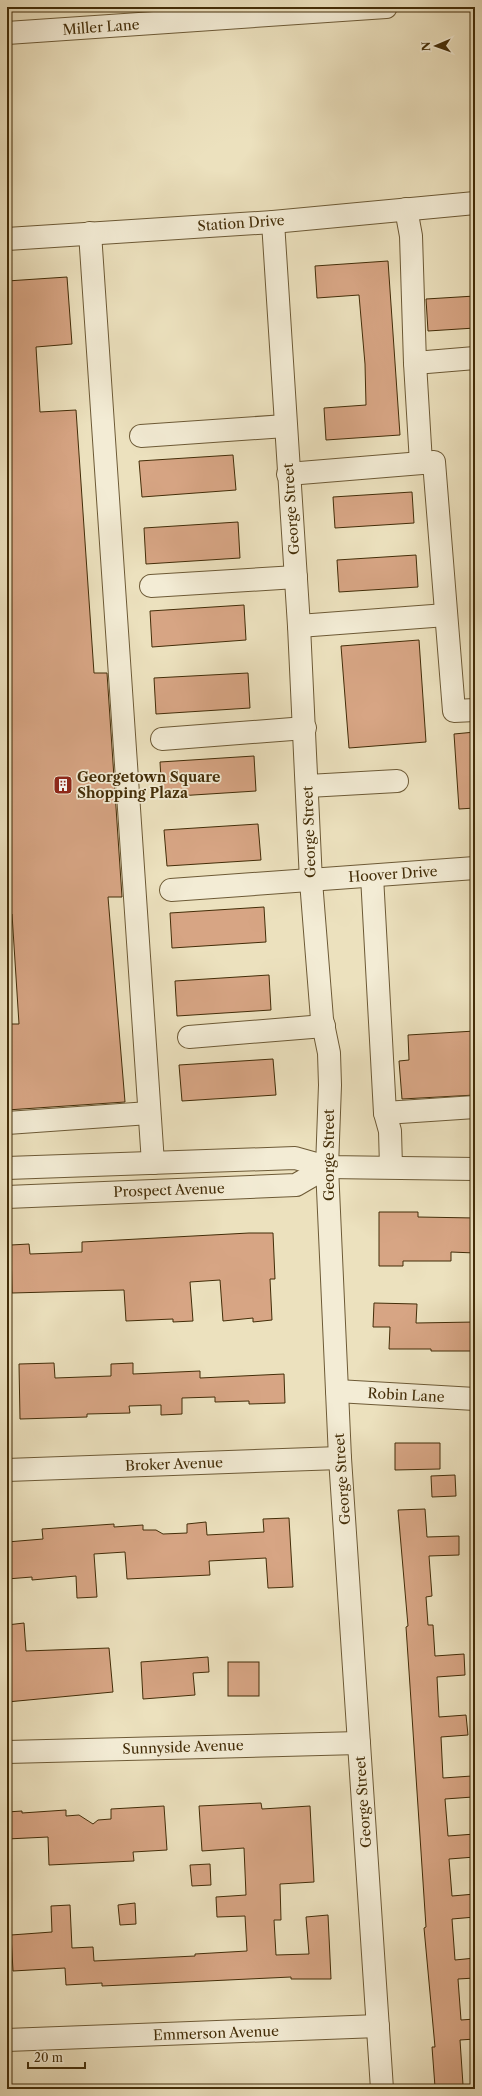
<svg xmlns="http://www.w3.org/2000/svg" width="482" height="2096" font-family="'Libre Caslon Text',serif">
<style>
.building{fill:#d7a584;stroke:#432d08}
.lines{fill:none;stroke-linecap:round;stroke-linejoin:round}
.minor-casing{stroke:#6d5a36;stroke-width:24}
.minor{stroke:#f3ecd5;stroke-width:22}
.labels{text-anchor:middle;stroke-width:3.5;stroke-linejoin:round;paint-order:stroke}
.street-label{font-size:14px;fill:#432d08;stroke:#f3ecd5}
.poi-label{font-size:14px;font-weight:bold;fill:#432d08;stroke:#f3ecd5;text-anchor:start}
</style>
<rect width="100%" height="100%" fill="#ece1be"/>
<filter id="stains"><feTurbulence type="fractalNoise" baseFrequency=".005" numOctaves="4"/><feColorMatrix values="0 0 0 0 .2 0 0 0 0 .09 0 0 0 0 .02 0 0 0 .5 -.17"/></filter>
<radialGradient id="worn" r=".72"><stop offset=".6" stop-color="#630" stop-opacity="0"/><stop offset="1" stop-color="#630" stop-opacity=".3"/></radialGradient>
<g class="building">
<path d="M388 261 400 435 326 440 324 408 366 405 365 364 359 295 317 298 315 266Z"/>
<path d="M67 277 72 344 36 347 40 412 76 410 94 673H107L122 897H108L125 1102 7 1110V1024H19L12 914H7V281Z"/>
<path d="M475 296V328L428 331 426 299Z"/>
<path d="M233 455 236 490 142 497 139 461Z"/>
<path d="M412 492 414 523 335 528 333 497Z"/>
<path d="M238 522 240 558 146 564 144 528Z"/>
<path d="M416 555 418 587 339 592 337 560Z"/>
<path d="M244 605 246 640 152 647 150 611Z"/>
<path d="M419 640 426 742 349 748 341 646Z"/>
<path d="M248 673 250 708 156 714 154 678Z"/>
<path d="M475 732V808L459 809 454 734Z"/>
<path d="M254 756 256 791 162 797 160 762Z"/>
<path d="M258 824 261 860 167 866 164 830Z"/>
<path d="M264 907 266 942 172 948 170 913Z"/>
<path d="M269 975 271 1010 177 1016 175 981Z"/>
<path d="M475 1031V1095L402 1099 399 1061 409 1060 408 1035Z"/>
<path d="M273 1059 276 1095 182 1101 179 1065Z"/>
<path d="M379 1212H418V1217L475 1218V1253L451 1252V1261H403V1266H379Z"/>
<path d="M249 1233H273L275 1279H270L272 1320 253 1322V1318L223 1321 220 1280 190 1282 193 1321 173 1322V1319L126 1321 124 1290 12 1293 11 1245 29 1244 30 1254 82 1252V1242Z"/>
<path d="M374 1303 417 1304 416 1323 475 1322V1351H431V1349H389L390 1327H373Z"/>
<path d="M54 1363 55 1378 111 1376V1364L133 1363V1374L200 1371V1378L284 1374 285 1403 249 1404V1401L215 1402V1397L182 1398V1414L161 1415V1405L129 1406 130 1413 87 1414V1417L20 1419 19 1364Z"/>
<path d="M395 1443H440V1469L395 1470Z"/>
<path d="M455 1475 456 1496 432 1497 431 1476Z"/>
<path d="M425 1509 427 1537 459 1536V1555L429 1556 432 1596 426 1597 428 1625H433L435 1656 464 1654 465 1675 437 1677 439 1717 466 1715 468 1735 441 1737 443 1778 472 1776 473 1797 445 1799 448 1836 475 1834V1857L449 1859 452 1896 475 1894V1917L452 1919 455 1960 475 1958V1978L458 1979 461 2020 475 2019V2039L460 2040 463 2085 435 2087 432 2047H435L424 1928 426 1927 410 1686 406 1627 408 1626 398 1510Z"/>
<path d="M289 1518 293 1587 268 1588 266 1558 209 1561 210 1575 127 1579 125 1552 94 1554 97 1597 77 1598 76 1576 32 1580V1577L7 1579V1542L43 1539 42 1529 114 1524V1527L143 1525V1530H156L163 1534 187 1533V1524L206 1522 207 1535 264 1532 263 1519Z"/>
<path d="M24 1623 26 1651 109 1648 113 1692 7 1702V1625Z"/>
<path d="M208 1657 209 1672 193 1673 195 1695 143 1699 141 1662Z"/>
<rect x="228" y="1662" width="31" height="34"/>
<path d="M261 1803 262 1809 310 1806 314 1882 280 1884 281 1920H274L276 1955 309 1954 306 1917 328 1915 331 1979H291V1977L102 1986V1983L66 1985 65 1968 13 1971 11 1935 52 1932 51 1906 70 1905 72 1948 93 1947 94 1961 195 1956V1954L247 1951 245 1916 217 1917 216 1897 246 1895 244 1848 202 1851 199 1806Z"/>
<path d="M164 1806 167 1850 133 1852 134 1861 49 1865 48 1837 7 1839V1812L22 1811V1813L66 1810V1816L79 1815 93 1824 98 1820 111 1819V1809Z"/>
<path d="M210 1864 211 1885 192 1886 190 1865Z"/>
<path d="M135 1903 136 1924 120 1925 118 1905Z"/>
</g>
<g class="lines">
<g class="minor-casing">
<g id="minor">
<path d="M7 33 386 7"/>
<path d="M406 209 411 236 415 363 421 463"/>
<path d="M273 222 299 626 311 881 322 1019 329 1053 330 1085 327 1167 340 1458 382 2089"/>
<path d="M90 233 153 1163"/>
<path d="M7 239 273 222 475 203"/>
<path d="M415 363 475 358"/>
<path d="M141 436 285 426"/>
<path d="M288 474 434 462 454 711 475 710"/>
<path d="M151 586 296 577"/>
<path d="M299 626 446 615"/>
<path d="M162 739 305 728"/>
<path d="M308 786 397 781"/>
<path d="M372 876 385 1113 390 1131 391 1167"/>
<path d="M171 890 475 868"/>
<path d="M189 1037 324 1026"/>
<path d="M385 1113 475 1107"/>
<path d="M7 1123 149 1113"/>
<path d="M7 1168 295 1158 327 1167 475 1169"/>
<path d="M7 1197 296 1185 327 1167"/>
<path d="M337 1391 475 1399"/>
<path d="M7 1470 340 1458"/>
<path d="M7 1752 359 1743"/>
<path d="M7 2040 378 2026"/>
</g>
</g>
<use href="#minor" class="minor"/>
</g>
<defs>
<g id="building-square" transform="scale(1)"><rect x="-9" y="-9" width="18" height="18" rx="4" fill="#8f2418" stroke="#f3ecd5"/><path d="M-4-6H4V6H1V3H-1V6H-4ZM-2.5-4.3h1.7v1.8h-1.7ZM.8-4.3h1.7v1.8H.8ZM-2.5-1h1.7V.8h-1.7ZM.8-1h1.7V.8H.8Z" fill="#fff"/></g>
</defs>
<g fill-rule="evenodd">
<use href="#building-square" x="63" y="785"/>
</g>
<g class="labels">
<g class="street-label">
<text transform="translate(101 27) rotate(-4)" y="5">Miller Lane</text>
<text transform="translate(241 223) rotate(-4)" y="5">Station Drive</text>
<text transform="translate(291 509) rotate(-94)" y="5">George Street</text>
<text transform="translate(309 832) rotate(-92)" y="5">George Street</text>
<text transform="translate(393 874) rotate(-4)" y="5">Hoover Drive</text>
<text transform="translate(329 1155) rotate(-90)" y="5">George Street</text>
<text transform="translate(169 1190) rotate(-2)" y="5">Prospect Avenue</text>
<text transform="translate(406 1395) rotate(3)" y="5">Robin Lane</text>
<text transform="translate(174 1464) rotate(-2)" y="5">Broker Avenue</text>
<text transform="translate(342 1479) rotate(-94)" y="5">George Street</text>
<text transform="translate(183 1747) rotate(-2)" y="5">Sunnyside Avenue</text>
<text transform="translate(363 1802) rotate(-94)" y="5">George Street</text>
<text transform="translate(216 2033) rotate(-2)" y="5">Emmerson Avenue</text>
</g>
<g class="poi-label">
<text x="77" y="782">Georgetown Square<tspan x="77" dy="16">Shopping Plaza</tspan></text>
</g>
</g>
<rect width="482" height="2096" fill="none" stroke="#ece1be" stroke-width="24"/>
<rect x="8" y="8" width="466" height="2080" fill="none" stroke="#432d08" stroke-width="2"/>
<rect x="12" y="12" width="458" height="2072" fill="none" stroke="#432d08"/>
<g transform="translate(436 46) rotate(268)" stroke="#f3ecd5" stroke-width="3" paint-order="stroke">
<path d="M0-3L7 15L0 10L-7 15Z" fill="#432d08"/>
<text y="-6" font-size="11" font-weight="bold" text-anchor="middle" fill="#432d08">N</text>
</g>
<path d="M28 2062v6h57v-6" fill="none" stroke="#432d08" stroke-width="2"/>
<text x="34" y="2062" font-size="12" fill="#432d08" stroke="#f3ecd5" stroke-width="3" paint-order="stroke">20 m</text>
<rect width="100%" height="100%" filter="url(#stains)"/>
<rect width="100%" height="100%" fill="url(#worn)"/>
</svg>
